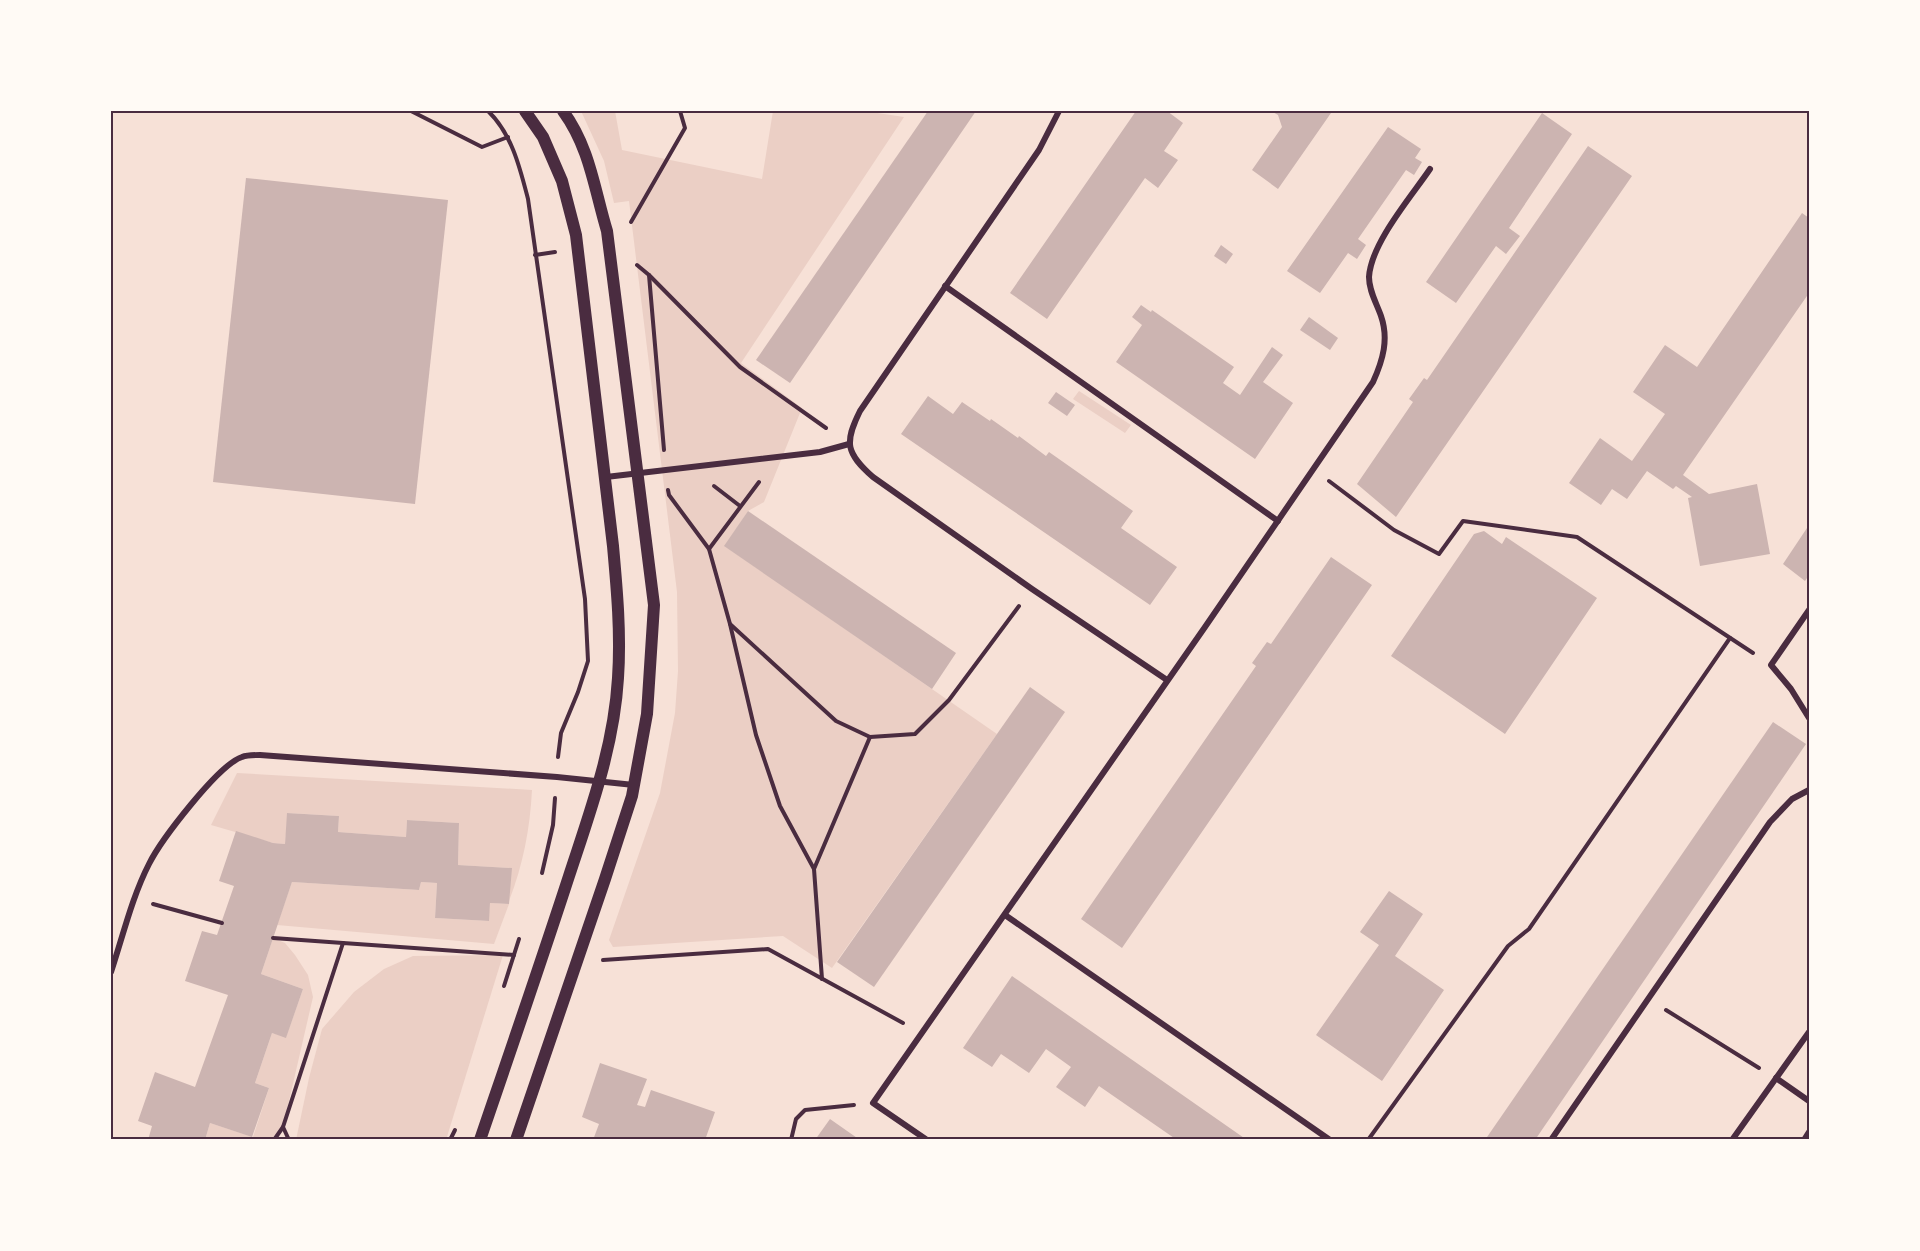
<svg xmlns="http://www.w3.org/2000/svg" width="1920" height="1251" font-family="'DejaVu Sans',sans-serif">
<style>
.green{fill:#ebcfc5}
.building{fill:#ccb4b1}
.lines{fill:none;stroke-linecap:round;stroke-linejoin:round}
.path{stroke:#4a2c40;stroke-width:4}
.minor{stroke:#4a2c40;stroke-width:6}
.secondary{stroke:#4a2c40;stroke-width:12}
.neatline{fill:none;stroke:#4a2c40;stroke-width:2}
</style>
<rect width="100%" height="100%" fill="#f7e1d7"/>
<g class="green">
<path d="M581 111H615L622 150 762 179 773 111H864L904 117 741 363 802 408 764 502 748 511 725 546 997 734 832 968 783 936 613 947 609 940 660 793 675 713 678 671 677 592 629 201 614 203 604 161Z"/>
<path d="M1079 391 1131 425 1125 433 1073 399Z"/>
<path d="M237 773 532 790C530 829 523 865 509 901L511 868 458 865 459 823 407 820 406 837 338 832 339 816 288 813 285 844 273 843 211 825Z"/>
<path d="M292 882 419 890 421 882 437 883 435 918 488 921 490 903 509 904 494 944 277 925Z"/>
<path d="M273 938 285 943 295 955 308 975 313 997 283 1127 274 1140H205L210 1123 253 1137 269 1088 255 1083 272 1033 286 1037 303 989 261 974Z"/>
<path d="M503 955 446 1140H296L309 1078 322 1029 354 992 384 969 413 956Z"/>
</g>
<g class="building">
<path d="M928 111H976L790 383 756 360Z"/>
<path d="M1136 111H1167L1183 123 1164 151 1178 160 1158 188 1145 178 1047 319 1010 293Z"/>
<path d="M1271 111H1328L1331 113 1278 189 1252 170 1282 127 1278 115Z"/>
<path d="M1542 113 1572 134 1509 228 1520 236 1506 254 1496 246 1456 303 1426 282Z"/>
<path d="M1388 127 1421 149 1415 158 1422 162 1414 175 1406 170 1358 239 1366 245 1357 259 1348 253 1320 293 1287 271Z"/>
<path d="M1588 146 1632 176 1396 517 1357 484 1413 402 1409 399 1424 378 1427 380Z"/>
<path d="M246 178 448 200 415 504 213 482Z"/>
<path d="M1802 213 1809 218V293L1683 475 1709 494 1757 484 1770 554 1700 566 1688 498 1692 497 1676 486 1673 489 1647 471 1627 499 1612 489 1601 505 1569 483 1600 438 1632 461 1665 414 1633 392 1665 345 1697 367Z"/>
<path d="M1221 245 1233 254 1226 264 1214 256Z"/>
<path d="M1141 305 1151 312 1152 310 1234 367 1223 383 1240 395 1272 347 1283 355 1263 382 1293 403 1255 459 1116 362 1142 325 1132 317Z"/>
<path d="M1309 317 1338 338 1330 350 1300 330Z"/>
<path d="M1056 392 1075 405 1067 416 1048 403Z"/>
<path d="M928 396 953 414 962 402 990 421 991 419 1018 438 1019 436 1046 456 1049 452 1133 511 1121 528 1177 567 1150 605 901 434Z"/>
<path d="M748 511 956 653 932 689 724 546Z"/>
<path d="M1809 525V575L1805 581 1783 564Z"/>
<path d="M1484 531 1502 544 1506 537 1597 598 1505 734 1391 656 1474 534Z"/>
<path d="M1331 557 1372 585 1122 948 1081 919 1256 666 1252 663 1267 642 1271 644Z"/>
<path d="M1030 687 1065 712 874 987 837 962Z"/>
<path d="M1773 722 1806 744 1535 1140H1485Z"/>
<path d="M287 813 339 816 338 832 406 837 407 820 459 823 458 865 512 868 509 904 490 903 489 921 435 918 437 883 421 882 419 890 292 882 261 974 303 989 286 1038 272 1033 255 1083 269 1088 252 1137 210 1123 205 1140H148L152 1126 138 1121 155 1072 195 1087 228 995 185 981 202 931 217 935 234 886 219 881 236 831 273 843 285 844Z"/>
<path d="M1389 891 1423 914 1395 956 1444 990 1382 1081 1316 1035 1379 945 1360 932Z"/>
<path d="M1012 976 1204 1110 1247 1140H1177L1099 1086 1085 1107 1056 1087 1071 1067 1046 1049 1029 1073 1001 1054 992 1067 963 1048Z"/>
<path d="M600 1063 647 1079 637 1105 645 1107 651 1090 715 1112 705 1140H593L599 1124 582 1117Z"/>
<path d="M830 1119 860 1140H815Z"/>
</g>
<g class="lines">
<g class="path">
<path d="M411 111 482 147 508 137"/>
<path d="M488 111C512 134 520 168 528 199L585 599 588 661 578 692 561 733 558 757"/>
<path d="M631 222 685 128 680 111"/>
<path d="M535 255 555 252"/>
<path d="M637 265 649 275 740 367 826 428"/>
<path d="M649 275 664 450"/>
<path d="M1329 481 1394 530 1439 554 1463 521 1577 537 1753 653"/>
<path d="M714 486 740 506"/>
<path d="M668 490 669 495 709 549 730 624 836 721 870 737 915 734 949 700 1019 606"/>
<path d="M709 549 759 482"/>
<path d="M730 624 756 735 780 806 814 869"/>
<path d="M542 873 553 825 555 798"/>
<path d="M153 904 222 923"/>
<path d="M273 938 343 943"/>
<path d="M603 960 768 949 903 1023"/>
<path d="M822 979 814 869 870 737"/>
<path d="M504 986 519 939"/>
<path d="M1666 1010 1759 1068"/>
<path d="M274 1140 283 1127"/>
<path d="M289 1140 283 1127 343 943 514 955"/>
<path d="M450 1140 455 1130"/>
<path d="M791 1140 796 1119 805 1110 854 1105"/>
<path d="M1368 1140 1508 946 1529 929 1730 638"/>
</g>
<g class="minor">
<path d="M1059 111 1039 150 860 411C844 443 846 453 873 477L1032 589 1167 680"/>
<path d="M945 286 1278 521"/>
<path d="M606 477 820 452 849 444"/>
<path d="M1809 610 1771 665 1791 689 1809 718"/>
<path d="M1005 915 1330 1140"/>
<path d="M111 972C123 936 132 897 149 864 161 840 218 765 242 757 247 755 254 755 260 755L557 777 634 785"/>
<path d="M1776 1078 1809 1101"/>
<path d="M927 1140 873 1103 1205 627 1373 382C1383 360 1389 339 1381 316 1376 302 1369 291 1369 277 1371 243 1411 197 1430 169"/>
<path d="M1551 1140 1770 822 1792 799 1809 790"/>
<path d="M1732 1140 1809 1032"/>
<path d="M1804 1140 1809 1132"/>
</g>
<g class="secondary">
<path d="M480 1140C510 1052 540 965 569 876 590 812 614 747 618 678 621 634 617 590 613 546L576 235 562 181 543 137 525 111"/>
<path d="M516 1140 605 879 632 796 647 714 654 605 607 231C594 188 590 148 563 111"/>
</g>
</g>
<rect width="1920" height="1251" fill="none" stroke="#fffaf5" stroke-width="225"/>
<rect x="112" y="112" width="1696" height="1026" class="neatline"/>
</svg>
